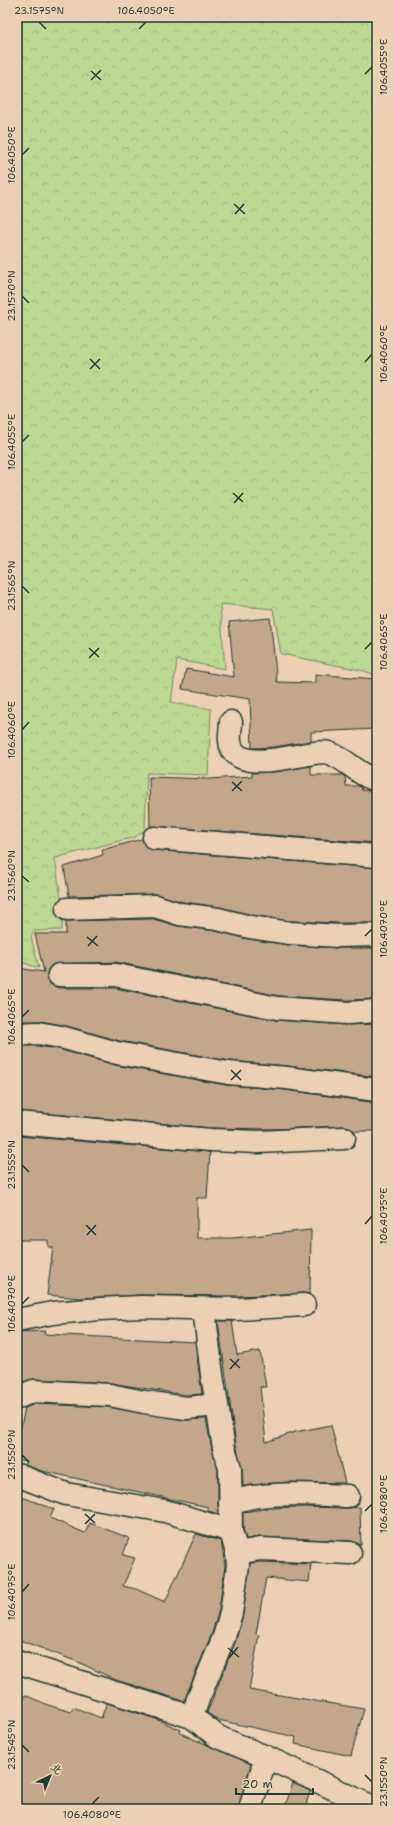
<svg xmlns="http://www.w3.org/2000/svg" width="394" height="1826" font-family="'Shantell Sans','LXGW WenKai TC',sans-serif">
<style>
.forest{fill:url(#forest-crowns);stroke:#6d8b63}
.building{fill:#c3a78b;stroke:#1f3d34}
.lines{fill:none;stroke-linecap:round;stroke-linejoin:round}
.minor-casing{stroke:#1f3d34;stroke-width:25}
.minor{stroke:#ecd0b3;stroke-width:22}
.ticks{fill:none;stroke:#1f3d34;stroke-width:1.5}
.neatline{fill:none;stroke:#1f3d34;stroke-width:1.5}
.ticks-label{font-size:10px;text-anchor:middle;fill:#1f3d34}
</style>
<defs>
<pattern id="forest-crowns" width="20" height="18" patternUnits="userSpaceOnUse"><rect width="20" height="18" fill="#bbd992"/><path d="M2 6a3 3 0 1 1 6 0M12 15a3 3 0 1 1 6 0" fill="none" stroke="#a0bb7e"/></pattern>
</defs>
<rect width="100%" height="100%" fill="#ecd0b3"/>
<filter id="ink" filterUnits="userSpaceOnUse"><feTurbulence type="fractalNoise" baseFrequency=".025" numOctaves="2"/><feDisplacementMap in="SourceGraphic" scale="8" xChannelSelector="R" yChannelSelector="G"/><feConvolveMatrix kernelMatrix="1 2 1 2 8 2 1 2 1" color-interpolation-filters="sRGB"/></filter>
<g filter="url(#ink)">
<path class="forest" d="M17 17H377V55L372 69V102L377 113V675L360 670 281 654 273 609 220 604 225 669 177 660 171 702 211 709 208 775 147 773 145 830 135 837 55 858 63 912 62 930 36 931 31 937 39 968 24 963 17 965Z"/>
<g class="building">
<path d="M270 618 277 682 315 683V674L375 679 377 729 311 732V741L274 747 252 748 250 699 182 689 186 669 234 677 229 622Z"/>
<path d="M311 766V775H343L345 777 346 786H358L361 787 362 790 377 792V843L150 826 149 777 210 779 252 776V773L276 772Z"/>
<path d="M142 839 147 848 153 850 377 868V923H339L291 921 252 915 220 907 183 902 155 894 69 896 64 867 103 855 102 850Z"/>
<path d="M153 919 178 926 216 931 248 939 288 945 338 948H377V999L347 1000 279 996 116 962 53 964 48 969 47 975 48 982 53 986 59 988H115L276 1020 346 1025 377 1024V1077L288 1066 230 1061 120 1041 63 1025 40 1021H20L17 1014V968L44 972 35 934H66V921Z"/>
<path d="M17 1046H37L58 1049 115 1065 226 1085 286 1090 370 1102 377 1113V1131H354L349 1127 343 1126 274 1129 212 1128 17 1111Z"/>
<path d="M17 1136 210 1152 207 1198H197V1238H233L311 1230 310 1294 303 1293 238 1296 140 1295 81 1298 47 1295 53 1247H48V1240H17Z"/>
<path d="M218 1321H232L237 1355 260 1351 266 1387H260L266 1442 295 1432 331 1425 345 1483 287 1482 243 1486 242 1468 236 1445Z"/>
<path d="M45 1331 44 1334 195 1342 202 1394 186 1395 111 1383 34 1379 17 1384V1332Z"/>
<path d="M35 1404 108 1407 184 1420 206 1419 212 1450 218 1470V1514L206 1510 208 1507 42 1471 25 1465 27 1461 17 1460V1445L25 1408Z"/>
<path d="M17 1495 54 1509 50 1518 85 1533 90 1523 129 1538 123 1555 135 1558 123 1586 136 1589 165 1602 196 1534 221 1541 225 1565 219 1610 212 1633 184 1701 116 1680 78 1662 17 1639Z"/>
<path d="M304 1507 347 1508 360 1507 361 1545 351 1541 261 1537 246 1539 243 1529V1512L271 1508Z"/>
<path d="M261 1562 311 1564 309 1582 266 1578 256 1634 259 1635 249 1690 364 1709 351 1756 295 1744 296 1737 218 1720 207 1713 236 1640 243 1615 250 1563Z"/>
<path d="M25 1695 48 1705 71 1712 73 1707 101 1718 107 1703 156 1719 181 1730 180 1733 251 1764 238 1809H17V1697L23 1700Z"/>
<path d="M293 1783 310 1791 305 1809H284Z"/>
</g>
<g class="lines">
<g class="minor-casing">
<g id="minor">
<path d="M231 722C231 728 229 735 230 741 232 773 288 757 308 754 314 753 323 751 329 753 347 759 359 776 377 780"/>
<path d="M154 838 377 856"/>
<path d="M67 909 155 906 180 914 218 919 250 927 290 933 339 936 377 935"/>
<path d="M59 975H116L277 1008 347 1013 377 1011"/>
<path d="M17 1034 38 1033 61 1037 117 1053 228 1073 287 1078 377 1090"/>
<path d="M17 1123 211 1140 258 1142 344 1138"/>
<path d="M17 1320 53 1313 100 1309 141 1307 238 1309 304 1305"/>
<path d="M17 1398 33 1391 110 1395 144 1402 186 1408 217 1405"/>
<path d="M17 1475 66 1494 165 1511 231 1531"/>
<path d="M230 1504C255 1490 318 1495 348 1496"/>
<path d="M237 1553 260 1549 350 1553"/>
<path d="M17 1662 192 1717 218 1737 266 1757 377 1809"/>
<path d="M192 1717 198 1699 224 1637 231 1613 238 1565 237 1553 231 1531 230 1468 224 1448 212 1375 204 1309"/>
<path d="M250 1809 266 1757"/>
</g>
</g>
<use href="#minor" class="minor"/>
</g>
</g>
<path class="ticks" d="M39 22 46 29M139 29 146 22M91 71 101 80M365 74 372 67M91 80 101 70M22 155 29 148M234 204 245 214M235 214 244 204M22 296 29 303M90 359 100 369M365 362 372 354M90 369 100 359M22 442 29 435M233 493 243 502M234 503 243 493M22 586 29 593M89 648 99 657M365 649 372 642M89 658 99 648M22 730 29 722M232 782 242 791M232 791 242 781M22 876 29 882M365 936 372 929M87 937 98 946M88 946 97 936M22 1017 29 1010M231 1070 241 1080M231 1080 241 1070M22 1165 29 1172M365 1224 372 1216M86 1225 96 1235M87 1235 96 1225M22 1304 29 1297M230 1359 240 1368M230 1369 239 1359M22 1455 29 1462M365 1511 372 1504M85 1514 95 1523M85 1524 95 1514M22 1592 29 1584M228 1648 239 1657M229 1658 238 1647M22 1745 29 1752M365 1775 372 1782M92 1804 99 1797"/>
<rect width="394" height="1826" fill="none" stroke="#ecd0b3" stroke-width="44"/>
<g transform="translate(50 1776) rotate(43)" stroke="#ecd0b3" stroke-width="3" paint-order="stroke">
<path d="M0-3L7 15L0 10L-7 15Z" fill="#1f3d34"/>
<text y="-6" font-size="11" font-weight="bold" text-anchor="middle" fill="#1f3d34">北</text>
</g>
<path d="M236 1788v6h77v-6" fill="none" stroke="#1f3d34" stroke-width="2"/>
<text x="242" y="1788" font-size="12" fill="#1f3d34" stroke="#ecd0b3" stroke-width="3" paint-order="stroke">20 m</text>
<rect x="22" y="22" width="350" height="1782" class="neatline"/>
<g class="ticks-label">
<text x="39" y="14">23.1575°N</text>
<text x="146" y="14">106.4050°E</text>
<text transform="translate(383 67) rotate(-90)" y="4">106.4055°E</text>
<text transform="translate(11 155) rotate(-90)" y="4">106.4050°E</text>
<text transform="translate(11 296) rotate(-90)" y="4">23.1570°N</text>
<text transform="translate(383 354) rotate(-90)" y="4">106.4060°E</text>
<text transform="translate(11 442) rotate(-90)" y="4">106.4055°E</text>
<text transform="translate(11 586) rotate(-90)" y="4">23.1565°N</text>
<text transform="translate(383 642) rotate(-90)" y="4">106.4065°E</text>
<text transform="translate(11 730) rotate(-90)" y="4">106.4060°E</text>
<text transform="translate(11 876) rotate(-90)" y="4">23.1560°N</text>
<text transform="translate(383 929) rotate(-90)" y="4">106.4070°E</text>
<text transform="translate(11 1017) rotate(-90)" y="4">106.4065°E</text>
<text transform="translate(11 1165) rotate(-90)" y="4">23.1555°N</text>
<text transform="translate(383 1216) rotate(-90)" y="4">106.4075°E</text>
<text transform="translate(11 1304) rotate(-90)" y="4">106.4070°E</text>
<text transform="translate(11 1455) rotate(-90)" y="4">23.1550°N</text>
<text transform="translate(383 1504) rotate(-90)" y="4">106.4080°E</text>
<text transform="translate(11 1592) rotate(-90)" y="4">106.4075°E</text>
<text transform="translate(11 1745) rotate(-90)" y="4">23.1545°N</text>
<text transform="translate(383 1782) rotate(-90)" y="4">23.1550°N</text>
<text x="92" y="1818">106.4080°E</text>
</g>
</svg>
